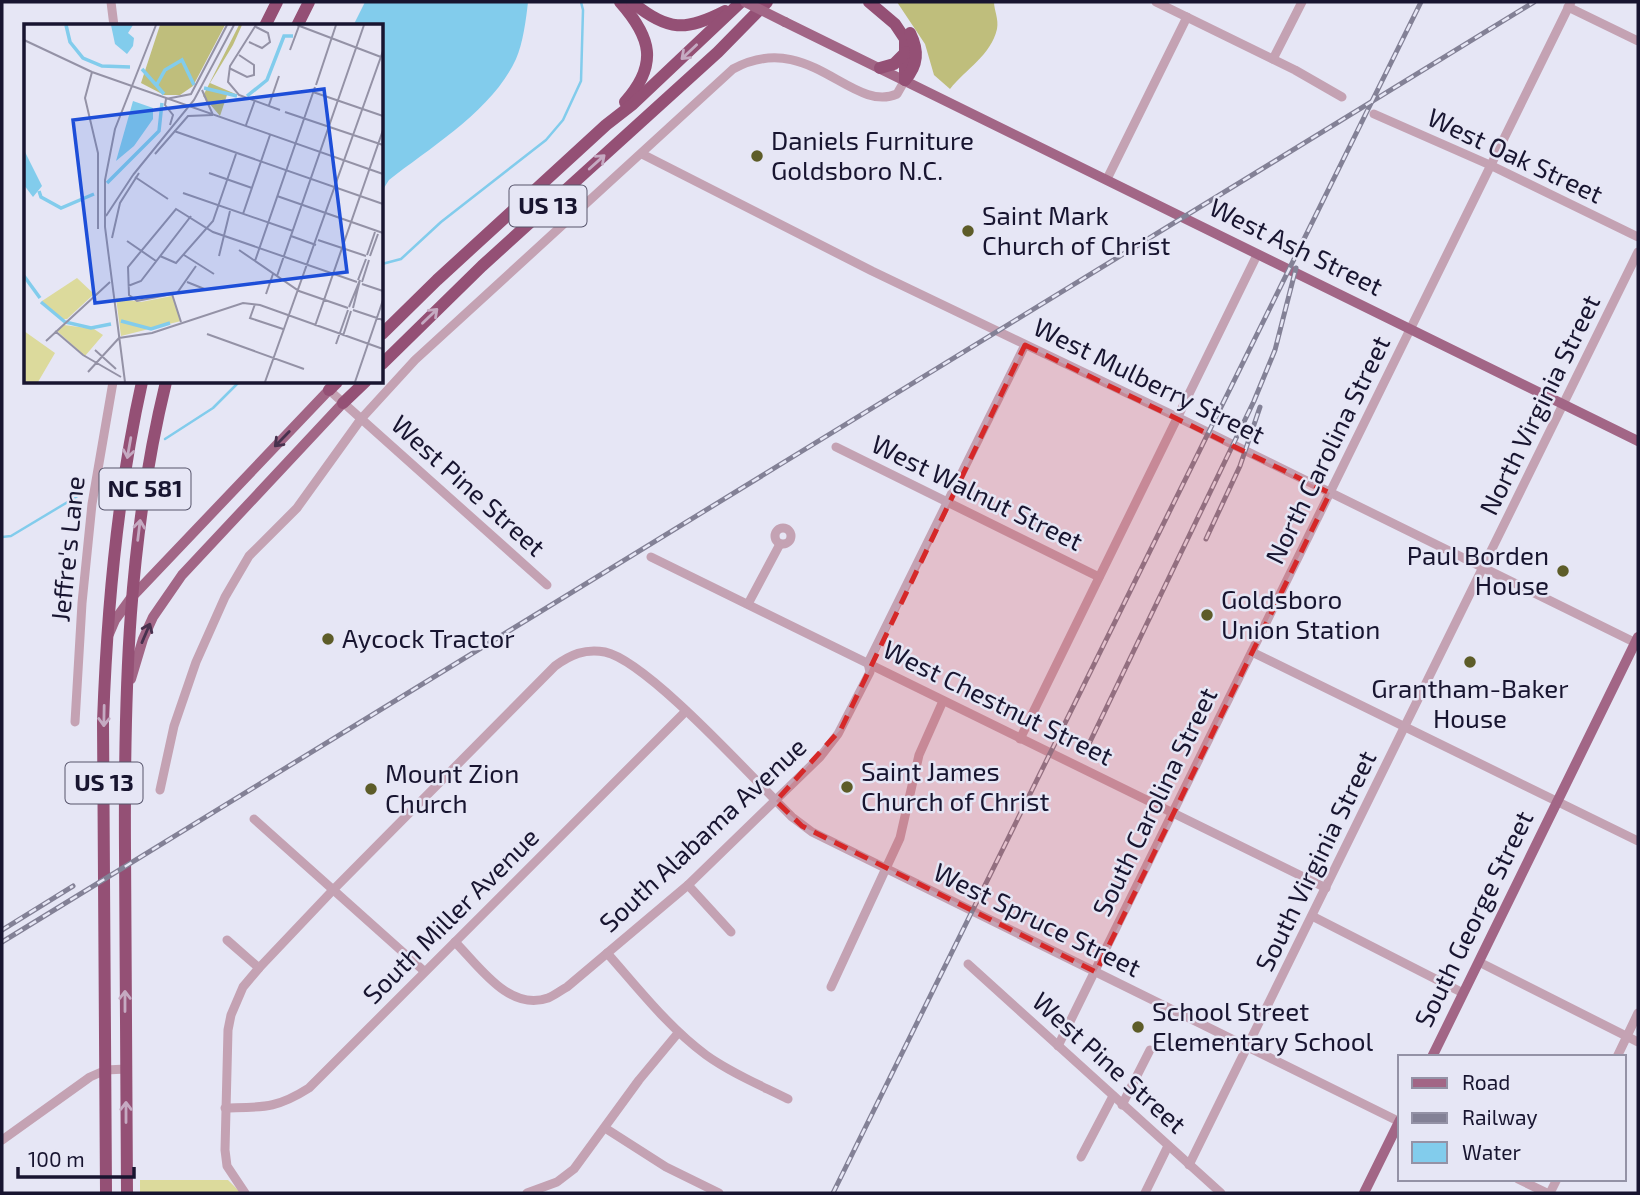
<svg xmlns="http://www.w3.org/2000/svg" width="1640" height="1195" font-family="'Exo 2',sans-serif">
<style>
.green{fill:#dcda9c}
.forest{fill:#bfbe7c}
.water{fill:#82ccec}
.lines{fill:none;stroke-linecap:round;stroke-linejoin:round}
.stream{stroke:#82ccec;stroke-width:2.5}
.minor{stroke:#c4a2b3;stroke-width:9}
.major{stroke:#a26686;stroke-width:10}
.highway{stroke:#945075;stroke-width:12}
.rail-casing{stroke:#838196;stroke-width:5}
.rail{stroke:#e6e6f5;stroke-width:2.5;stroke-dasharray:8;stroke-linecap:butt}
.major-bridge{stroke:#a26686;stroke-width:10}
.oneway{stroke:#c5aac2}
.oneway2{stroke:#48314e}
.marked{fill:#d62828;fill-opacity:0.2;stroke:#d62828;stroke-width:5;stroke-dasharray:14 9;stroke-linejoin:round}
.poi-dot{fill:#5d5c28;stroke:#e6e6f5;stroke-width:2.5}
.labels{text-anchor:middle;stroke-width:5;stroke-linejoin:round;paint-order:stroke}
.shield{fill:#e6e6f5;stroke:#56546b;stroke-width:2}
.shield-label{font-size:24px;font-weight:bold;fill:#181530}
.poi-label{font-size:26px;fill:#181530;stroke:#e6e6f5;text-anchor:start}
.street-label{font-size:26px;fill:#181530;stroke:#e6e6f5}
.inset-river{fill:none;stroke:#82ccec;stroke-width:3.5}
.inset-road{fill:none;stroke:#9492a6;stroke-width:2}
.view{fill:#1d4ed8;fill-opacity:0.15;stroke:#1d4ed8;stroke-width:3.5}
.inset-edge{fill:none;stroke:#181530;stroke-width:3.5}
</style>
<rect width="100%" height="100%" fill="#e6e6f5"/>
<path class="green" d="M140 1180H228L241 1193H140Z"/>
<path class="forest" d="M897 2H994C994 10 999 19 997 29 991 55 966 69 950 89L934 75 925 44Z"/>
<path class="water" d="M365 2H528C526 20 523 43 516 59 493 110 431 147 389 180L382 191V26H353Z"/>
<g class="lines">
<g class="stream">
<path d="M382 264 401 259 441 222 546 140 563 120 581 81 583 10 581 2"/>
<path d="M165 439 213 408 239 382"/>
<path d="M2 537 11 536 81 494"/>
</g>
<g class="minor">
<path d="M111 2 114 26"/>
<path d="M1156 2 1295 70 1342 97"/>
<path d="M1568 7 1638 41"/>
<path d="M1273 59 1302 2"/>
<path d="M1374 114 1490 165 1638 237"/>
<path d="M642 154 872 271 1179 418 1638 644"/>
<path d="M1107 179 1187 17"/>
<path d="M329 390 547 585"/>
<path d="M836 447 1099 577"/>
<circle cx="783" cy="536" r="8"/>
<path d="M651 557 1326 888"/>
<path d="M748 604 780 544"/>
<path d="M1252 652 1638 841"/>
<path d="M75 722 82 603 92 504 113 382"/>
<path d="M1020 739 1257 255"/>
<path d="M160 790 174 726 196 662 225 597 249 556 297 508 361 419 415 360 733 69C809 28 851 114 897 94L905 80"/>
<path d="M254 819 424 971"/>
<path d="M688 885 731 932"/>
<path d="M1312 916 1463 993"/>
<path d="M227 940 259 968"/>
<path d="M455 942C479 966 509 1012 548 998 555 995 561 990 567 987L688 885 820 757 838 734 870 672 868 663 1025 345"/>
<path d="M607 953C638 988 668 1027 706 1055 731 1073 760 1085 788 1099"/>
<path d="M1479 962 1638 1042"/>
<path d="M968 964 1221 1193"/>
<path d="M831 987 900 838 919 755 943 701"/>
<path d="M1058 1046 1571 2"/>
<path d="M1617 1057 1638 1013"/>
<path d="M1122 1105 1150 1050"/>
<path d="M225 1108C263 1107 276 1109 309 1088L686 711"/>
<path d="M605 1128 666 1167 719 1193"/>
<path d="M2 1140 90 1077 106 1070 126 1069"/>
<path d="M1081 1157 1113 1096"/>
<path d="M1189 1165 1638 252"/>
<path d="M1518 1179 1547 1193"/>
<path d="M245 1193 227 1166 225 1150 228 1030 231 1015 243 987 259 968 333 890 555 666C570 655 585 648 605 652 648 661 756 782 792 817L812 832 1400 1122"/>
<path d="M527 1193 557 1182 574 1169 639 1080 678 1033"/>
<path d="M1145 1193 1168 1146"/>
<path d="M1550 1193 1557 1179"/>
</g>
<g class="major">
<path d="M785 22 1638 441"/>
<path d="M109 634 115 620 131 598 329 390"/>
<path d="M131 679 143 639 153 617 182 575 343 403"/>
<path d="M1432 1057 1638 637"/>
<path d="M1364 1193 1400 1120"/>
</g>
<g class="highway">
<path d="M620 2C651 37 659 64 625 102"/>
<path d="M632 2C668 32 686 31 725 11"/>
<path d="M869 2 895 24 905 39V80"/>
<path d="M265 26 277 2"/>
<path d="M297 26 309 2"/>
<path d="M880 68 894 64 906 52"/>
<path d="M905 80C918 65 919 51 910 33"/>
<path d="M382 334 437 280 606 125 633 104 741 2"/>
<path d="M382 364 482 266 718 52 767 2"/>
<path d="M329 390 337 382"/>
<path d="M343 403 365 382"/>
<path d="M106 1193 103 722C107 608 117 494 142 382"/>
<path d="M127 1193C126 1079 125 964 125 849 124 690 128 538 166 382"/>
</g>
<g class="rail-casing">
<g id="rail">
<path d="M1206 539 1240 466 1260 407"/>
<path d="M1087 748 1254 401 1275 350 1296 268"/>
<path d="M2 930 73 886"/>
<path d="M2 942 1534 2"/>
<path d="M833 1193 1421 2"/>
</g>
</g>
<use href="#rail" class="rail"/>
<path class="major-bridge" d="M745 2 785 22"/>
</g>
<defs><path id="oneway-shaft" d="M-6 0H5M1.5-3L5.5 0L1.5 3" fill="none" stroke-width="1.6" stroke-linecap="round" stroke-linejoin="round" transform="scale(1.75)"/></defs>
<g class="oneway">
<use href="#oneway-shaft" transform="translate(689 52) rotate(137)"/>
<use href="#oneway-shaft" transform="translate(597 162) rotate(-42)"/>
<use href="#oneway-shaft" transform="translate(430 316) rotate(-44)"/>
<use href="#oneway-shaft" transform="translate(129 448) rotate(100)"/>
<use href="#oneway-shaft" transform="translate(139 530) rotate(-83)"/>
<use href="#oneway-shaft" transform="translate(104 716) rotate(91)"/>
<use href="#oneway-shaft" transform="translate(125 1001) rotate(-90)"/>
<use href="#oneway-shaft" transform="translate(126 1112) rotate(-90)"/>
</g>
<g class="oneway2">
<use href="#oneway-shaft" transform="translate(282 439) rotate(134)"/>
<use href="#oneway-shaft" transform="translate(146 633) rotate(-67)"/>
</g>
<path class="marked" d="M1025 345 1330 493 1096 972 802 826 776 801 841 729Z"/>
<g class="poi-dot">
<circle cx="757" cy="156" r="7"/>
<circle cx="968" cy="231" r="7"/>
<circle cx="1563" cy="571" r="7"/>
<circle cx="1207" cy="615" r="7"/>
<circle cx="328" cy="639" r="7"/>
<circle cx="1470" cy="662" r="7"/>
<circle cx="847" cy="787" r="7"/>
<circle cx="371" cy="789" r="7"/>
<circle cx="1138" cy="1027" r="7"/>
</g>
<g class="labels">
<g class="shield">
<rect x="509.5" y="185.5" width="77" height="41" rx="5"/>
<rect x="99.5" y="468.5" width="91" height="41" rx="5"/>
<rect x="65.5" y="762.5" width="77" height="41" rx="5"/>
</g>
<g class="shield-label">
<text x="548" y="214">US 13</text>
<text x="145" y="497">NC 581</text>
<text x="104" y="791">US 13</text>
</g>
<g class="poi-label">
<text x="771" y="150">Daniels Furniture<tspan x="771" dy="30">Goldsboro N.C.</tspan></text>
<text x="982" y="225">Saint Mark<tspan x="982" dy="30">Church of Christ</tspan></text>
<text x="1549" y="565" text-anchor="end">Paul Borden<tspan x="1549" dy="30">House</tspan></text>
<text x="1221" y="609">Goldsboro<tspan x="1221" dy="30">Union Station</tspan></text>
<text x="342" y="648">Aycock Tractor</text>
<text x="1470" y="698" text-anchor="middle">Grantham-Baker<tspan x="1470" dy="30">House</tspan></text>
<text x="861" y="781">Saint James<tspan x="861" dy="30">Church of Christ</tspan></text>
<text x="385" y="783">Mount Zion<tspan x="385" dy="30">Church</tspan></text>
<text x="1152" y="1021">School Street<tspan x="1152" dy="30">Elementary School</tspan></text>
</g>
<g class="street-label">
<text transform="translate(1515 156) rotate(25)" y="9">West Oak Street</text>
<text transform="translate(1296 247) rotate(26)" y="9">West Ash Street</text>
<text transform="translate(1149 381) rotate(26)" y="9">West Mulberry Street</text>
<text transform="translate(1540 405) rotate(-64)" y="9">North Virginia Street</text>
<text transform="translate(1328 450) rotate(-64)" y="9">North Carolina Street</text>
<text transform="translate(468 486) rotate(42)" y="9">West Pine Street</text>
<text transform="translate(977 493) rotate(26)" y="9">West Walnut Street</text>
<text transform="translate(68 549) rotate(-84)" y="9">Jeffre's Lane</text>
<text transform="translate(998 703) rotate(26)" y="9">West Chestnut Street</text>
<text transform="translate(1155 802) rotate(-64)" y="9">South Carolina Street</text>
<text transform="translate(703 835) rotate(-43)" y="9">South Alabama Avenue</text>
<text transform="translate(1316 861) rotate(-64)" y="9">South Virginia Street</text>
<text transform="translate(451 916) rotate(-45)" y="9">South Miller Avenue</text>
<text transform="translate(1474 919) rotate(-64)" y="9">South George Street</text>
<text transform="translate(1037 920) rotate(26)" y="9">West Spruce Street</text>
<text transform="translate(1109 1063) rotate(42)" y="9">West Pine Street</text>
</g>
</g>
<g transform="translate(24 24)">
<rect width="359" height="359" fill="#e6e6f5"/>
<path d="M53 254 70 270 43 295H37L18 277ZM148 272 157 297 97 312 92 274 117 278ZM40 301 70 305 79 311 61 332 33 307ZM0 307 31 329 14 358H0Z" fill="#dcda9c"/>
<path d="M136 1H201L169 62 156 71H140L117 59ZM215 1H218L209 21 186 59 214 71H203L196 92 179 72Z" fill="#bfbe7c"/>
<path d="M87 1H109L104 9 110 14 109 22 103 30 91 20ZM109 77 129 84V95L110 122 92 137ZM0 126 18 162 9 173 0 161Z" fill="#82ccec"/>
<path class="inset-river" d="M42 1 46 18 59 34 78 42 106 43M118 45 140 70M132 62 141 46 158 36 170 61M180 64 213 72M223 72 243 56 260 12H269M83 159 135 107 138 79M15 167 17 173 37 184 70 170M0 252 16 274M17 278 41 298 67 304 87 300M97 297 127 305 146 299"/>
<path class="inset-road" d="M232 1 206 42 204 58 215 71 256 86M273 1 357 33M0 16 68 48 359 150M225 18 238 24 246 18 244 9 232 3M266 26 275 2M205 44 223 53 230 51V41L215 31M68 48 61 74 74 129V205M292 61 312 1M178 66 189 91M289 68 359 92M142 75 167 70 203 1M142 75 141 81 149 91 146 101M245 81 255 52M261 88 359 121M222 101 231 76M150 107 359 180M131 130 164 92 189 91M185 149 228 164M109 151 170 76 210 1M111 153 144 175M159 169 269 207M253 172 359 209M219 190 246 111M82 192 109 151M267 212 292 221M88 214 96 179 115 149M294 216 342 232M103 217 132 237M215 226 275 267 324 284M160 231 190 250M343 231 351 208M136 232 152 239 189 197 212 130M195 232 206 187M346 232 354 210M231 237 291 63M172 242 153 269 113 277 105 271 104 243 152 185 189 208 333 258M253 252 340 1M334 256 342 235M163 258 183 266M338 258 345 236M338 260 359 267M104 262 117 257 167 192M148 270 157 298M242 270 249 250M231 280 226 294 259 305M325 283 336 256 329 284M329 286 359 296M291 302 359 106M31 307 59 331 97 353M183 310 280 345M319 312 327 287M22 317 86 258M312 320 324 286M71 326 92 345M64 348 95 314 128 309 219 279 236 281 359 325M101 358 81 203V156L91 105 132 1M241 358 359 27M331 358 359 276"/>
<path class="view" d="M300 65 323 248 71 279 49 96Z"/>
<rect width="359" height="359" class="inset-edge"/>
</g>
<rect width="1640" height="1195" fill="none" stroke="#181530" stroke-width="7"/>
<rect x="1398" y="1055" width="228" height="126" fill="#e6e6f5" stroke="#9492a6" stroke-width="2"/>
<rect x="1412" y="1078" width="35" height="10" fill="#a26686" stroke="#9492a6" stroke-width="2"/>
<text x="1462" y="1090" font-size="21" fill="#181530">Road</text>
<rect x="1412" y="1113" width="35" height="10" fill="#838196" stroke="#9492a6" stroke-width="2"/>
<text x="1462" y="1125" font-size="21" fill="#181530">Railway</text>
<rect x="1412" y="1142" width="35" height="21" fill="#82ccec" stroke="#9492a6" stroke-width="2"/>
<text x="1462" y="1160" font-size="21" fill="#181530">Water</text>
<path d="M18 1167v10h116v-10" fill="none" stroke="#181530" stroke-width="3.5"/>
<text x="28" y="1167" font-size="21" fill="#181530" stroke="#e6e6f5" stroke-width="5" paint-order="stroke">100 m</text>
</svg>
